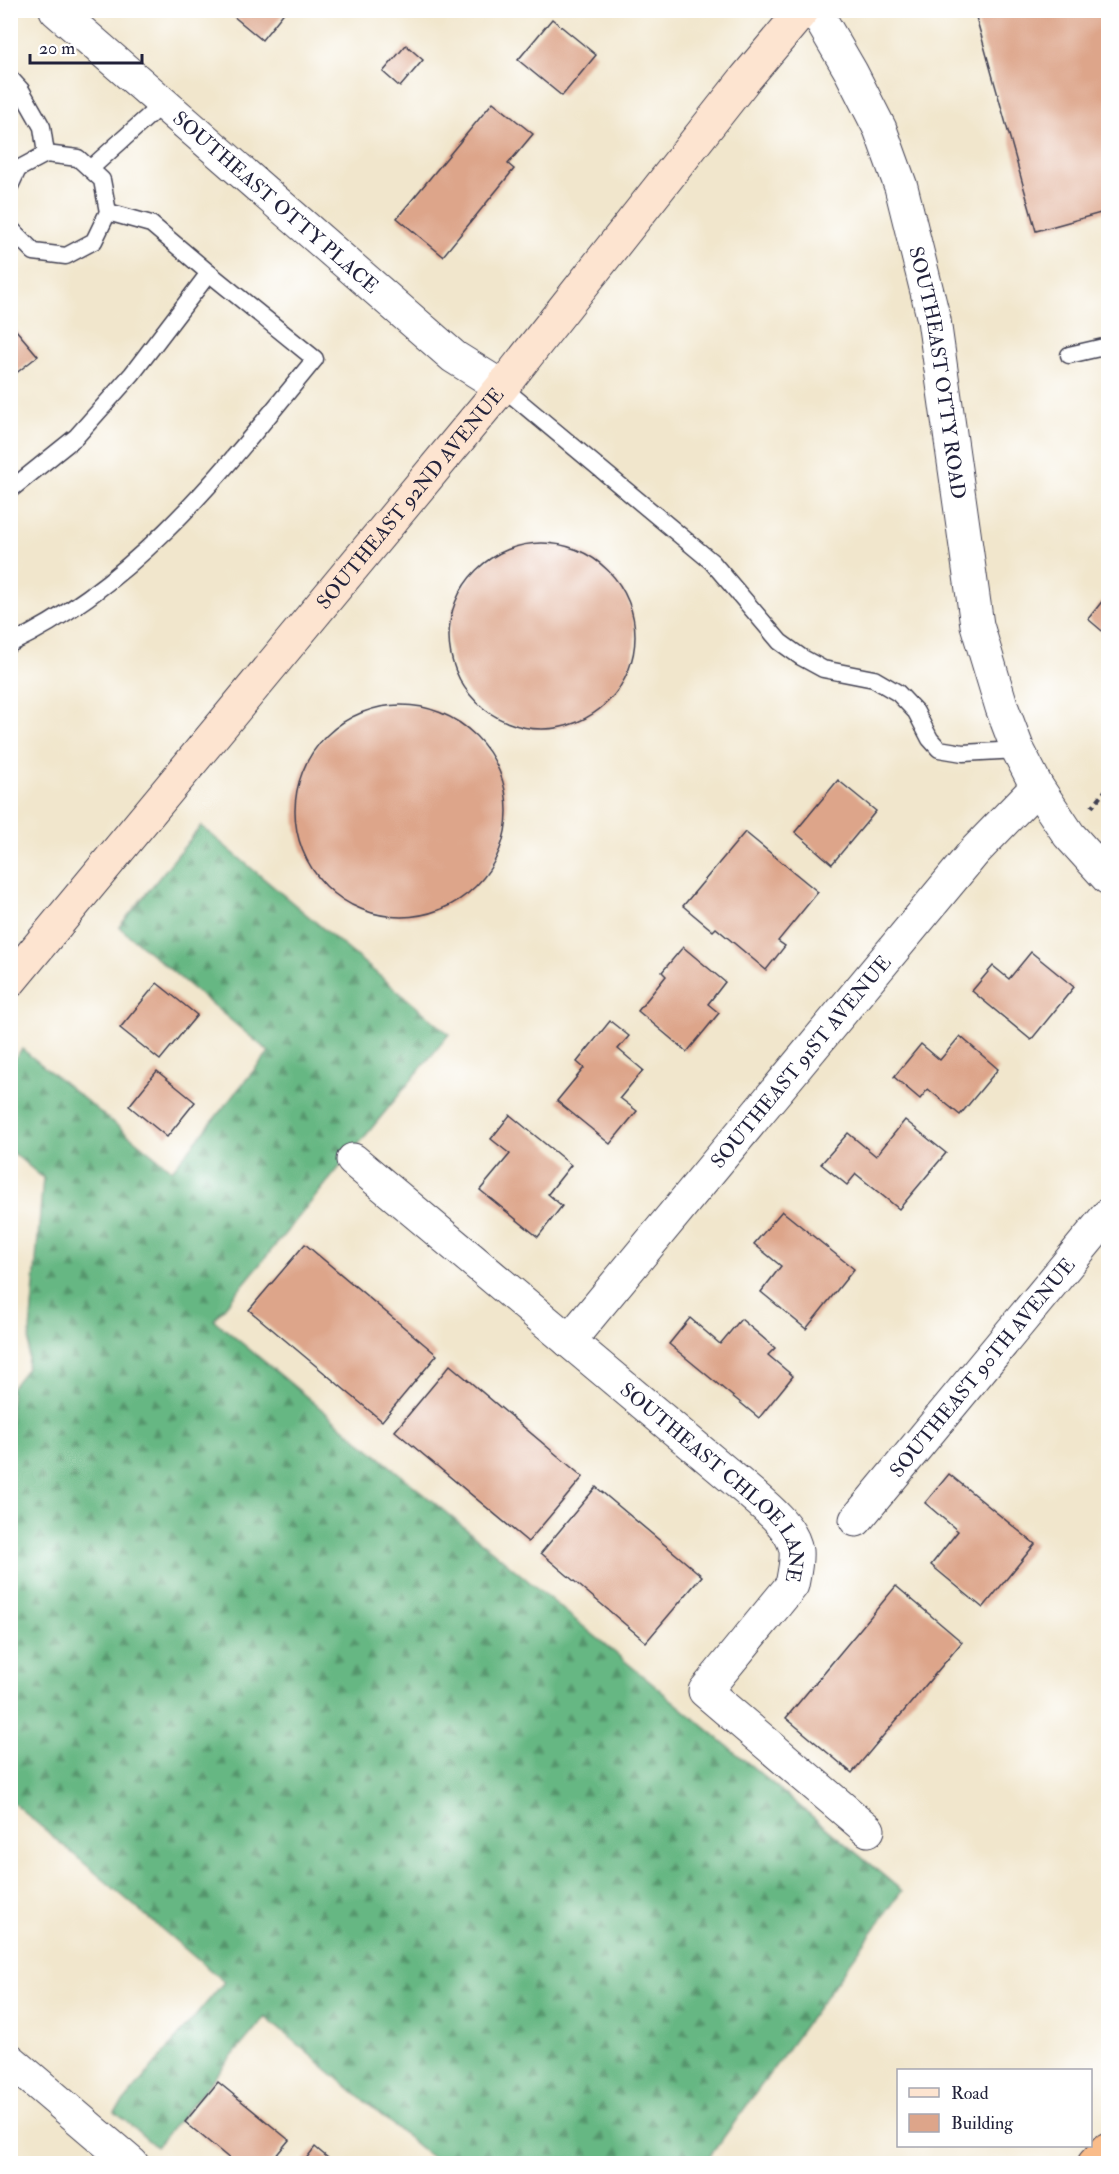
<svg xmlns="http://www.w3.org/2000/svg" width="1119" height="2174" font-family="'IM FELL Double Pica',serif">
<style>
.forest{fill:url(#forest-firs);stroke:#446c5f;stroke-width:1.5}
.building{fill:#dda58a}
.lines{fill:none;stroke-linecap:round;stroke-linejoin:round}
.service-casing{stroke:#413f51;stroke-width:19}
.minor-casing{stroke:#413f51;stroke-width:35}
.tertiary-casing{stroke:#413f51;stroke-width:35}
.secondary-casing{stroke:#413f51;stroke-width:35}
.motorway-casing{stroke:#413f51;stroke-width:35}
.path{stroke:#413f51;stroke-width:4;stroke-dasharray:4.5 4.5;stroke-linecap:butt}
.service{stroke:#fff;stroke-width:16}
.minor{stroke:#fff;stroke-width:33}
.tertiary{stroke:#fff;stroke-width:33}
.secondary{stroke:#fde4d0;stroke-width:33}
.motorway{stroke:#f9bc8a;stroke-width:33}
.labels{text-anchor:middle;stroke-width:6;stroke-linejoin:round;paint-order:stroke}
.street-label{font-size:20px;fill:#22223b;stroke:#fff}
</style>
<defs>
<pattern id="forest-firs" width="22" height="20" patternUnits="userSpaceOnUse" patternTransform="scale(1.5)"><rect width="22" height="20" fill="#66b783"/><path d="M5 1l3.5 6h-7zM16 11l3.5 6h-7z" fill="#54946c"/></pattern>
</defs>
<rect width="100%" height="100%" fill="#fff"/>
<filter id="ink" filterUnits="userSpaceOnUse"><feTurbulence type="fractalNoise" baseFrequency=".0167" numOctaves="2"/><feDisplacementMap in="SourceGraphic" scale="12" xChannelSelector="R" yChannelSelector="G"/><feConvolveMatrix kernelMatrix="1 2 1 2 8 2 1 2 1" color-interpolation-filters="sRGB"/></filter>
<filter id="wash" filterUnits="userSpaceOnUse"><feTurbulence type="fractalNoise" baseFrequency=".008" numOctaves="4" result="noise"/><feDisplacementMap in="SourceGraphic" scale="24" xChannelSelector="R" yChannelSelector="G"/><feGaussianBlur stdDeviation="1.35" result="paint"/><feColorMatrix in="noise" values="0 0 0 0 0 0 0 0 0 0 0 0 0 0 0 0 0 1.4 0 .05"/><feComposite in="paint" operator="in"/></filter>
<g filter="url(#wash)">
<rect width="100%" height="100%" fill="#f1e6cc"/>
<path class="forest" d="M201 826 449 1034 214 1320 902 1891 705 2163H438L265 2017 156 2147 115 2112 224 1982 11 1801V1388L27 1368 43 1178 11 1151 10 1064 22 1049 172 1170 269 1052 119 927Z"/>
<g id="blocks">
<g class="building">
<path d="M226 10H286L262 40Z"/>
<path d="M974 10H1108V211L1036 231Z"/>
<path d="M552 19 596 55 562 96 518 60Z"/>
<path d="M406 45 423 60 400 87 383 72Z"/>
<path d="M493 102 533 134 508 164 514 169 443 256 397 218Z"/>
<path d="M10 323 38 356 10 378Z"/>
<circle cx="542" cy="636" r="93"/>
<path d="M1108 594V636L1088 619Z"/>
<circle cx="401" cy="811" r="106"/>
<path d="M838 780 876 811 832 864 795 832Z"/>
<path d="M745 832 818 892 778 941 785 946 766 970 716 928 713 931 683 906Z"/>
<path d="M683 947 725 982 708 1004 719 1013 687 1052 638 1011 666 976 662 972Z"/>
<path d="M1031 952 1074 987 1031 1040 972 991 993 966 1009 979Z"/>
<path d="M157 983 197 1015 160 1060 120 1028Z"/>
<path d="M610 1021 629 1036 618 1049 643 1070 620 1098 637 1111 610 1144 557 1101 584 1068 577 1062Z"/>
<path d="M960 1036 998 1069 960 1115 928 1089 920 1099 894 1077 921 1044 940 1060Z"/>
<path d="M157 1071 195 1102 167 1137 129 1106Z"/>
<path d="M510 1115 571 1165 548 1194 562 1206 538 1237 480 1190 510 1154 491 1139Z"/>
<path d="M905 1120 946 1153 899 1209 856 1174 847 1185 821 1164 848 1133 876 1156Z"/>
<path d="M782 1211 854 1269 806 1329 761 1292 781 1266 754 1244Z"/>
<path d="M305 1244 437 1355 382 1421 249 1310Z"/>
<path d="M690 1318 720 1344 741 1319 775 1348 768 1355 793 1376 759 1418 669 1344Z"/>
<path d="M450 1365 583 1477 528 1542 395 1431Z"/>
<path d="M949 1474 1035 1544 983 1608 931 1565 958 1531 925 1503Z"/>
<path d="M596 1487 702 1576 646 1642 541 1553Z"/>
<path d="M896 1586 962 1642 852 1773 786 1718Z"/>
<path d="M218 2082 289 2140 269 2164H236L185 2122Z"/>
<path d="M315 2147 335 2164H302Z"/>
</g>
</g>
</g>
<g filter="url(#ink)">
<use href="#blocks" fill-opacity="0" stroke="#413f51" stroke-width="1.5"/>
<g class="lines">
<g class="service-casing">
<g id="service">
<path d="M10 78 21 90 42 127 46 154"/>
<path d="M90 169 162 104"/>
<path d="M10 186 18 169 46 154 78 158 102 180 108 212 94 241 66 256 34 252 10 228"/>
<path d="M108 212 151 224 209 273"/>
<path d="M1069 355 1108 346"/>
<path d="M502 387 712 562 780 642 801 657 823 669 874 679 898 693 916 712 930 739 939 749 963 753 1018 750"/>
<path d="M10 490 76 437 132 374 209 273 315 359C227 466 139 583 10 644"/>
</g>
</g>
<g class="minor-casing">
<g id="minor">
<path id="s1" d="M56 10 454 357 502 387"/>
<path id="s2" d="M353 1160 742 1486C760 1502 793 1526 796 1551 797 1562 794 1574 792 1585L705 1691 868 1830"/>
<path id="s3" d="M569 1341 975 851 1037 787"/>
<path id="s4" d="M856 1520 1108 1215"/>
<path d="M10 2060 132 2164"/>
</g>
</g>
<g class="tertiary-casing">
<g id="tertiary">
<path id="s5" d="M815 10 851 72 880 129 901 187 934 320 977 625 1002 708 1018 750 1037 787 1069 835 1108 878"/>
</g>
</g>
<g class="secondary-casing">
<g id="secondary">
<path id="s6" d="M10 981 502 387 745 79 803 10"/>
</g>
</g>
<g class="motorway-casing">
<path id="motorway" d="M1094 2164 1108 2149"/>
</g>
<path class="path" d="M1092 807 1108 787"/>
<use href="#service" class="service"/>
<use href="#minor" class="minor"/>
<use href="#tertiary" class="tertiary"/>
<use href="#secondary" class="secondary"/>
<use href="#motorway" class="motorway"/>
</g>
</g>
<g class="labels">
<g class="street-label">
<text dy="7" stroke="none"><textPath href="#s1" startOffset="292">SOUTHEAST OTTY PLACE</textPath></text>
<text dy="7" stroke="none"><textPath href="#s5" startOffset="387">SOUTHEAST OTTY ROAD</textPath></text>
<text dy="7" stroke="none"><textPath href="#s6" startOffset="627">SOUTHEAST 92ND AVENUE</textPath></text>
<text dy="7" stroke="none"><textPath href="#s3" startOffset="363">SOUTHEAST 91ST AVENUE</textPath></text>
<text dy="7" stroke="none"><textPath href="#s4" startOffset="198">SOUTHEAST 90TH AVENUE</textPath></text>
<text dy="7" stroke="none"><textPath href="#s2" startOffset="489">SOUTHEAST CHLOE LANE</textPath></text>
</g>
</g>
<rect width="1119" height="2174" fill="none" stroke="#fff" stroke-width="36"/>
<rect x="897" y="2069" width="195" height="78" fill="#ffffff" stroke="#a7a7b1" stroke-width="1.5"/>
<rect x="909" y="2088" width="30" height="9" fill="#fde4d0" stroke="#a7a7b1" stroke-width="1.5"/>
<text x="951" y="2099" font-size="18" fill="#22223b">Road</text>
<rect x="909" y="2114" width="30" height="18" fill="#dda58a" stroke="#a7a7b1" stroke-width="1.5"/>
<text x="951" y="2129" font-size="18" fill="#22223b">Building</text>
<path d="M30 54v9h112v-9" fill="none" stroke="#22223b" stroke-width="3"/>
<text x="39" y="54" font-size="18" fill="#22223b" stroke="#ffffff" stroke-width="4.5" paint-order="stroke">20 m</text>
</svg>
